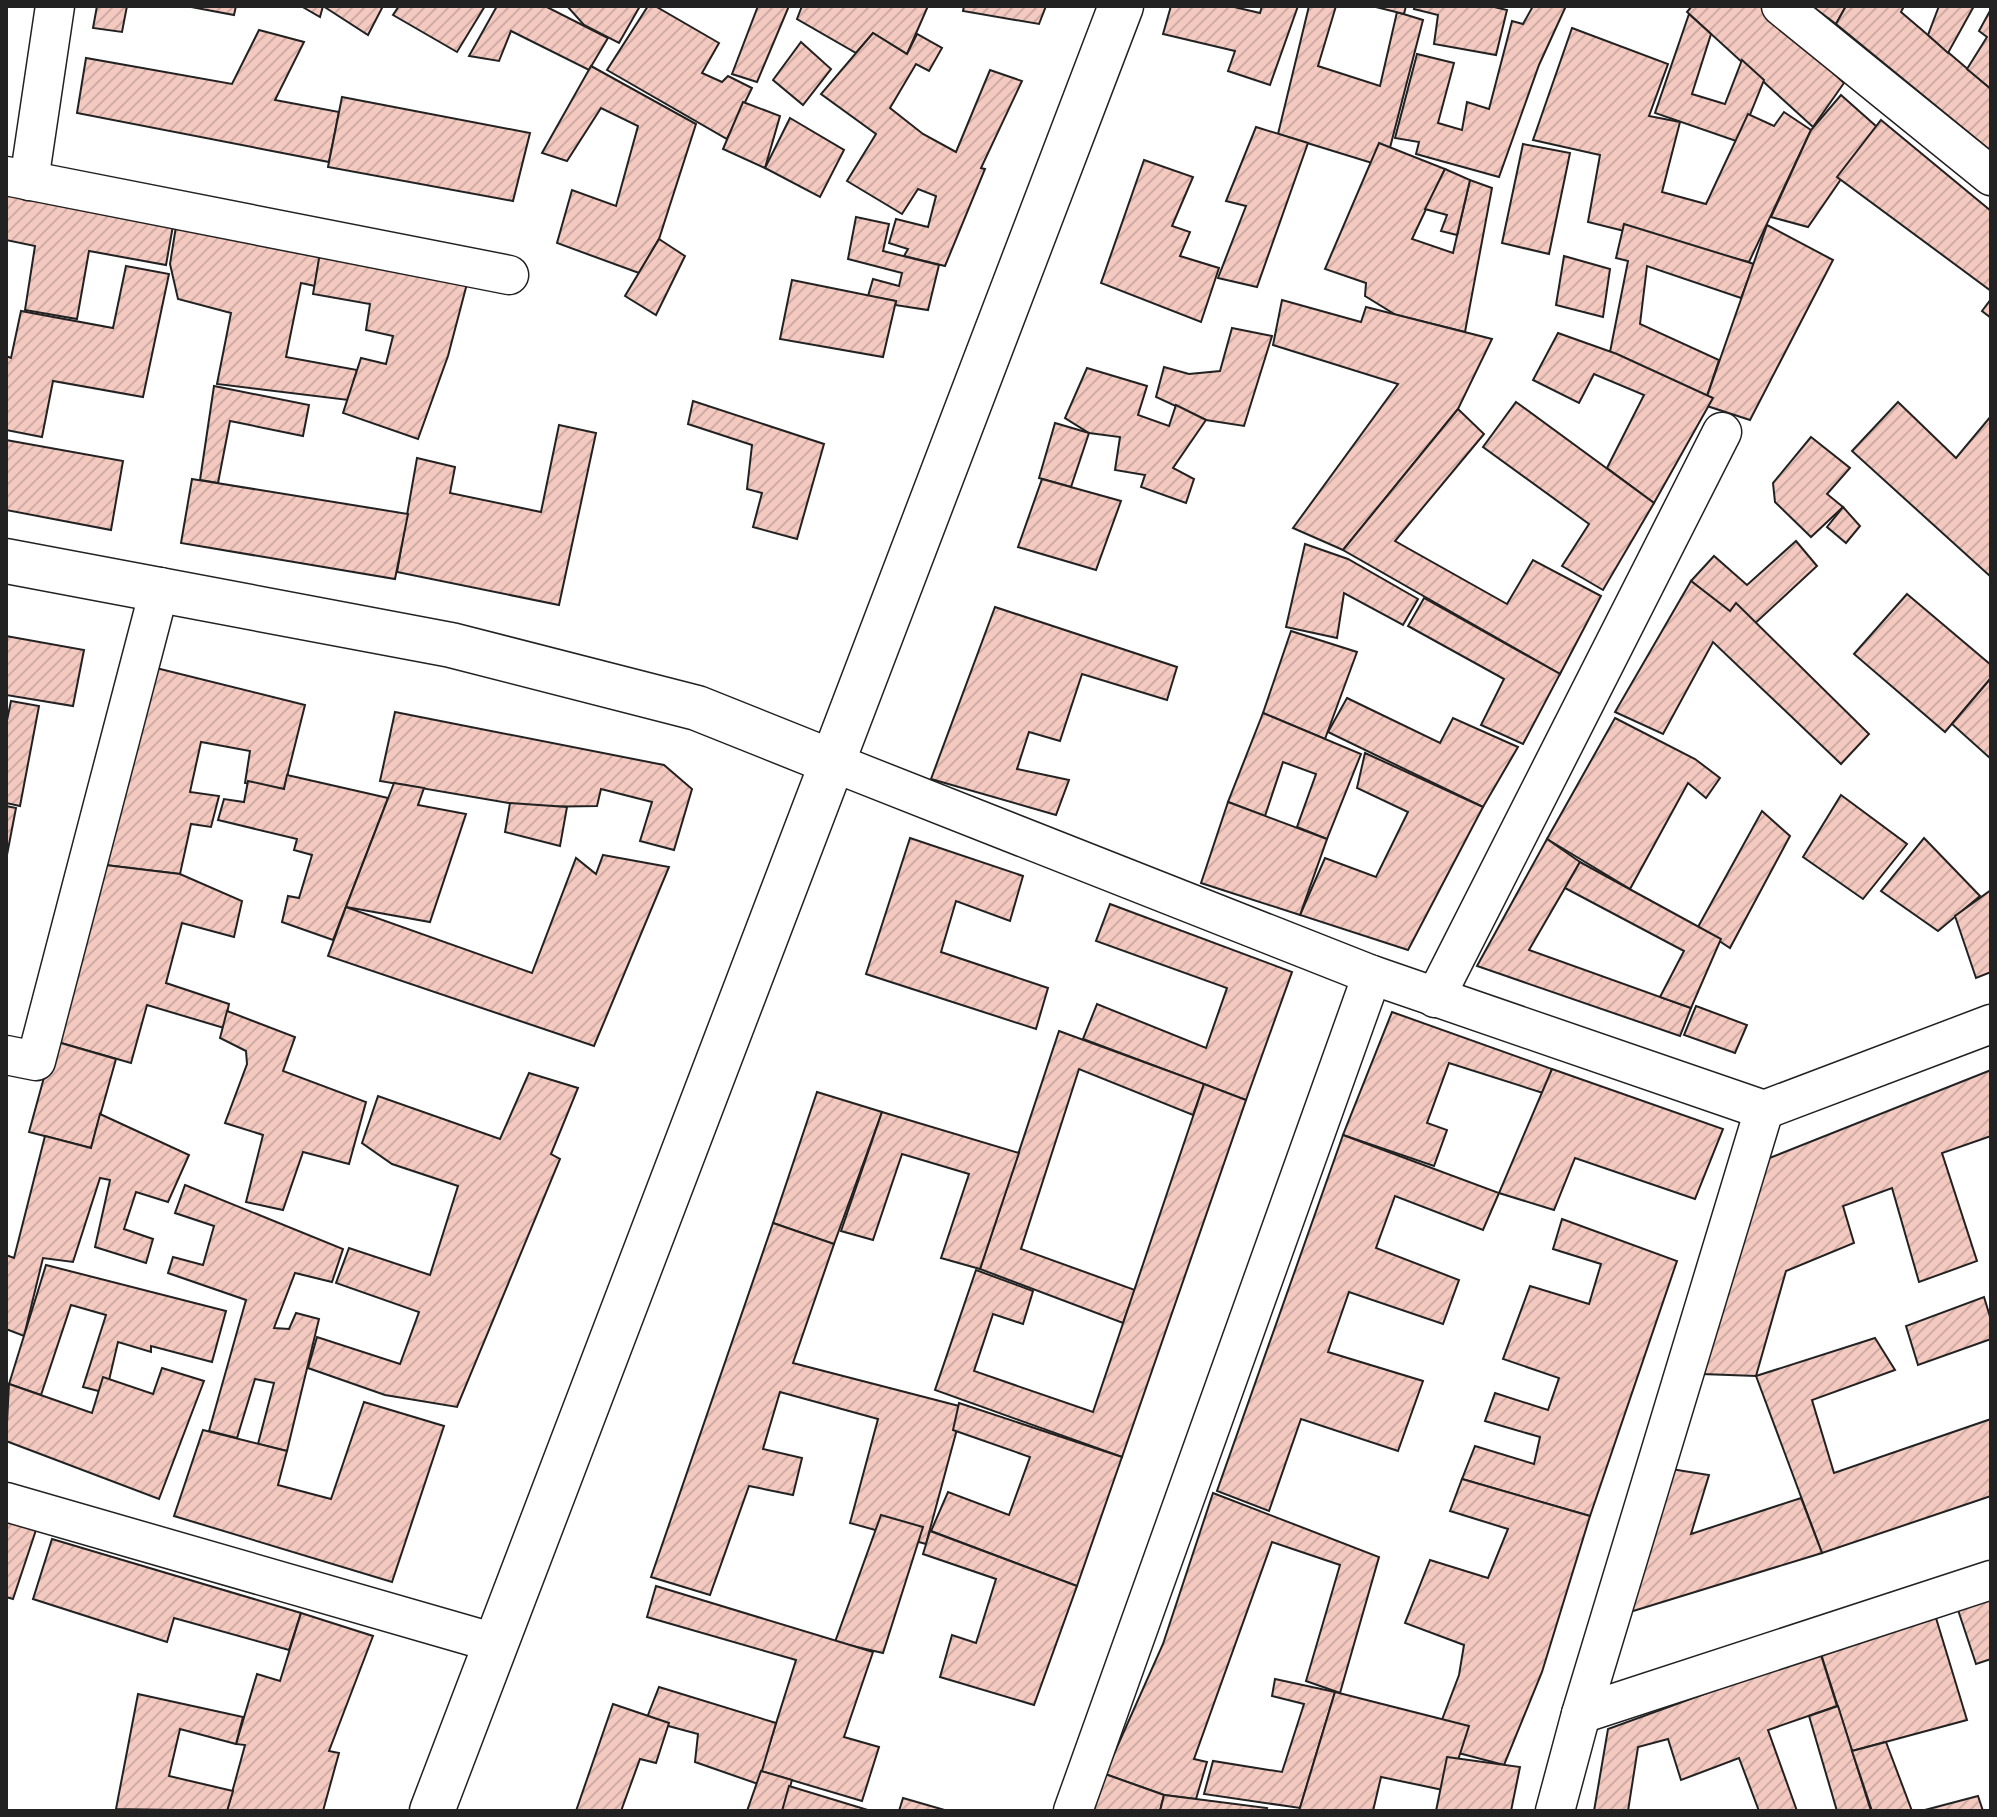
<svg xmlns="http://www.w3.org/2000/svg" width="1997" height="1817" font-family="Ubuntu,sans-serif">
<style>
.building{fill:url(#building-hatch);stroke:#222;stroke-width:2}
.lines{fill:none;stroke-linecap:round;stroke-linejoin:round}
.street-casing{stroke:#222;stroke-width:41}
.secondary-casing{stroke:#222;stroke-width:47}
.primary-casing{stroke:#222;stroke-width:47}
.street{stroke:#fff;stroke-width:38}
.secondary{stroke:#fff;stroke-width:44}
.primary{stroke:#fff;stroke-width:44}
</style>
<defs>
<pattern id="building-hatch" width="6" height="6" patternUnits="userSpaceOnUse" patternTransform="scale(2)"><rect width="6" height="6" fill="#f3c9c0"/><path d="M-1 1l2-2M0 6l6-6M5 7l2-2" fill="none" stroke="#d0aca5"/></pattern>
</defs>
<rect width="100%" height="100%" fill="#fff"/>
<g class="building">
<path d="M97 6H127L122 32 93 28Z"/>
<path d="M186 6H236L234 15Z"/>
<path d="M301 6H383L368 35 323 6 320 17Z"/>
<path d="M399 6H485L457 52 393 15Z"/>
<path d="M497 6H545L608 38 589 70 511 31 499 61 469 56Z"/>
<path d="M567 6H640L619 43 584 25Z"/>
<path d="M648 6H655L719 43 702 73 722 82 728 76 752 88 727 139 607 70Z"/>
<path d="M758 6H789L757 82 732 74Z"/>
<path d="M802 6H928L907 54 873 33 856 53 797 19Z"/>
<path d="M964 6H1046L1039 24 963 11Z"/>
<path d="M1171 6H1230L1260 13 1262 6H1298L1270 85 1228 71 1235 51 1163 34Z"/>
<path d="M1309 6H1336L1318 66 1380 86 1397 12 1423 20 1385 167 1278 134Z"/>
<path d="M1372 6H1406L1404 14Z"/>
<path d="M1415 6H1490L1507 10 1496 55 1434 44 1438 15 1414 9Z"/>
<path d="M1533 6H1566L1539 65 1499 177 1416 154 1419 142 1395 138 1417 54 1454 63 1438 123 1462 130 1467 102 1489 109 1512 21 1523 24Z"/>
<path d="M1692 6H1762L1844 83 1813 127 1687 12Z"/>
<path d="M1812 6H1846L1836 24Z"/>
<path d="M1846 6H1904L1901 12 1991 89V151L1836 24Z"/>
<path d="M1939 6H1974L1948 53 1928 35Z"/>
<path d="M1991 9V89L1967 69 1987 37 1979 31Z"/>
<path d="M1689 14 1711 34 1692 94 1725 104 1742 60 1764 80 1739 142 1655 113Z"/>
<path d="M1572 28 1668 64 1649 116 1680 122 1662 192 1706 204 1748 114 1774 126 1784 112 1811 130 1749 262 1588 222 1600 155 1533 140Z"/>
<path d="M259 30 304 42 275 100 339 112 329 162 77 113 86 58 232 84Z"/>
<path d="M873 33 907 54 917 34 942 48 929 71 916 64 890 108 923 134 956 152 990 70 1022 81 981 168 985 169 945 266 904 256 908 249 889 243 896 219 928 227 936 196 918 189 902 214 847 181 876 134 821 94Z"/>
<path d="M801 42 831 69 803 105 773 80Z"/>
<path d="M591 66 696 124 659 239 639 273 557 243 572 190 616 206 638 126 601 108 567 161 542 153Z"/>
<path d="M1841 95 1877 127 1808 227 1771 217 1811 130Z"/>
<path d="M342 97 530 133 513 201 328 167Z"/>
<path d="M743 102 780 116 765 168 723 149Z"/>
<path d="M790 118 844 150 820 197 765 168Z"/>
<path d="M1881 120 1991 211V291L1837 177Z"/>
<path d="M1256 127 1308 143 1257 287 1218 278 1246 206 1226 201Z"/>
<path d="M1379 143 1445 169 1412 239 1453 253 1470 180 1492 188 1465 332 1396 315 1365 296 1366 283 1325 269Z"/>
<path d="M1523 144 1570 153 1549 254 1502 243Z"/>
<path d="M1144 160 1193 177 1172 226 1190 232 1180 256 1219 268 1201 322 1101 283Z"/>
<path d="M1445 169 1470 180 1457 235 1441 231 1447 215 1425 209Z"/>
<path d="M6 191 174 220 166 265 89 251 77 319 25 310 35 246 6 240Z"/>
<path d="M856 217 889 224 883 251 939 265 928 310 895 305 896 301 868 296 873 279 899 286 902 273 848 259Z"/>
<path d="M177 220 321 247 315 286 301 283 286 357 357 370 348 400 217 384 231 313 178 299 170 264Z"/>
<path d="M1624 224 1754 264 1741 298 1647 266 1640 324 1719 360 1707 396 1610 352 1628 261 1616 258Z"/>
<path d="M1767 225 1833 260 1750 420 1704 405Z"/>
<path d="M659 239 685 256 656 315 625 296Z"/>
<path d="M321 247 469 276 448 356 418 439 343 413 361 358 386 364 393 336 366 330 370 304 313 294Z"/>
<path d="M1564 256 1610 269 1603 317 1556 305Z"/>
<path d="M126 266 169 274 143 397 53 381 42 437 6 430V356L11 358 21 311 113 328Z"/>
<path d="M792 280 896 301 883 357 780 339Z"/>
<path d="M1991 299V318L1982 311Z"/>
<path d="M1282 300 1361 322 1366 307 1492 339 1458 409 1343 550 1293 528 1398 384 1273 345Z"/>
<path d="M1232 328 1272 336 1244 426 1206 420 1156 397 1164 367 1189 374 1220 371Z"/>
<path d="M1558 333 1617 354 1713 398 1654 503 1607 468 1644 395 1594 374 1579 403 1533 380Z"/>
<path d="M1087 368 1147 386 1138 415 1169 426 1176 405 1206 420 1173 468 1194 479 1186 503 1141 487 1145 475 1115 470 1120 437 1089 433 1065 418Z"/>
<path d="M214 386 309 405 303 436 230 421 218 483 200 480Z"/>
<path d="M693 401 824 444 797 539 753 527 762 493 747 489 752 445 688 424Z"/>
<path d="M1516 402 1654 503 1603 590 1562 566 1589 524 1483 447Z"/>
<path d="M1898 402 1956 458 1991 416V577L1852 451Z"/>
<path d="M1458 409 1484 434 1395 541 1507 604 1533 560 1601 596 1560 674 1343 550Z"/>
<path d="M1055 423 1089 433 1071 487 1039 478Z"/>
<path d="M559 425 596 433 559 605 397 572 417 458 455 467 450 493 541 512Z"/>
<path d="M1811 437 1850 468 1827 494 1843 507 1811 537 1775 502 1773 483Z"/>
<path d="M6 440 123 461 111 530 6 510Z"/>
<path d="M192 479 408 514 395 579 181 543Z"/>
<path d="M1042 479 1121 501 1096 570 1018 547Z"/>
<path d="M1843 507 1860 526 1846 543 1827 527Z"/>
<path d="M1796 541 1817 566 1750 628 1691 581 1714 556 1747 585Z"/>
<path d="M1305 544 1348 559 1418 599 1403 625 1344 593 1337 638 1286 627Z"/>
<path d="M1691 581 1730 611 1736 603 1869 734 1841 764 1713 642 1663 734 1615 712Z"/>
<path d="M1907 594 1991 665V678L1945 732 1854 654Z"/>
<path d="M1424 598 1560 674 1523 744 1481 725 1504 679 1408 626Z"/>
<path d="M995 607 1177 667 1167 700 1082 674 1060 741 1029 732 1017 769 1069 780 1056 815 931 779Z"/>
<path d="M1291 631 1357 652 1325 739 1263 713Z"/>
<path d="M6 636 84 650 73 706 6 695Z"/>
<path d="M140 664 305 705 284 789 245 783 250 751 201 742 190 792 219 796 211 827 191 824 180 874 97 864Z"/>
<path d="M1991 678V759L1952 724Z"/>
<path d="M1347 698 1440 743 1453 718 1518 747 1483 807 1328 732Z"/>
<path d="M11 701 39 706 20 806 6 803V725Z"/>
<path d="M395 712 664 765 692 789 674 850 640 841 652 802 601 789 597 806 532 807 380 781Z"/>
<path d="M1263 713 1361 754 1327 839 1297 827 1316 774 1283 762 1265 816 1228 802Z"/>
<path d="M1615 718 1695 759 1720 778 1706 798 1688 783 1630 889 1547 839Z"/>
<path d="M1365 753 1483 807 1408 950 1300 915 1325 858 1376 877 1408 812 1357 788Z"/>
<path d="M287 775 388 798 333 940 282 922 288 896 299 898 312 855 294 850 297 839 218 820 224 799 244 802 248 781 284 789Z"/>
<path d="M394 783 424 788 418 805 466 814 430 922 346 907Z"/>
<path d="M1841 795 1907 844 1863 899 1803 857Z"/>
<path d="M1228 802 1327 839 1300 915 1201 883Z"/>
<path d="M510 803 567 807 560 846 505 832Z"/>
<path d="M6 806 16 808 6 860Z"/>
<path d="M1762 811 1790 836 1730 948 1698 927Z"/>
<path d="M910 838 1023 876 1010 921 956 901 941 952 1048 988 1036 1029 866 974Z"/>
<path d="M1924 838 1980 896 1938 931 1881 891Z"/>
<path d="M1547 839 1580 862 1529 950 1691 1008 1680 1036 1477 966Z"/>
<path d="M603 855 669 867 594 1046 328 956 346 907 532 973 576 858 596 874Z"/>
<path d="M1580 862 1721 939 1691 1008 1660 997 1684 951 1565 888Z"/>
<path d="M97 864 180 874 242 901 234 937 182 923 166 983 229 1004 224 1028 147 1005 131 1063 54 1041Z"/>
<path d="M1991 890V972L1976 978 1955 916Z"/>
<path d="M1110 904 1292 972 1246 1100 1083 1039 1097 1004 1206 1048 1227 988 1096 941Z"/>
<path d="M1696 1006 1747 1025 1735 1053 1684 1035Z"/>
<path d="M227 1011 295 1037 283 1071 366 1102 349 1164 303 1152 283 1210 246 1202 263 1135 225 1123 247 1064 246 1051 220 1038Z"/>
<path d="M1392 1012 1552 1069 1543 1093 1449 1063 1427 1123 1447 1130 1434 1166 1343 1135Z"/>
<path d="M1059 1031 1204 1084 1193 1115 1079 1069 1021 1249 1135 1290 1123 1323 980 1269Z"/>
<path d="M54 1041 116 1059 91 1148 29 1132Z"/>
<path d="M1552 1069 1723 1129 1695 1199 1575 1158 1554 1210 1499 1193Z"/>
<path d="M1991 1070V1136L1942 1153 1977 1261 1919 1282 1892 1188 1843 1206 1854 1243 1786 1271 1756 1376 1702 1374 1767 1159Z"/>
<path d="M529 1073 578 1088 551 1154 560 1159 457 1407 385 1395 308 1368 317 1337 400 1364 419 1312 336 1283 349 1248 430 1275 458 1186 392 1164 362 1143 378 1096 500 1139Z"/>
<path d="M1204 1084 1246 1100 1122 1457 935 1390 976 1270 1033 1291 1023 1324 993 1314 974 1371 1093 1412Z"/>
<path d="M817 1092 882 1112 834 1244 773 1223Z"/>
<path d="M882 1112 1019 1153 980 1269 941 1258 969 1174 902 1154 873 1240 841 1231Z"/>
<path d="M100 1114 189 1155 168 1202 136 1192 124 1229 153 1239 146 1263 95 1247 110 1180 100 1178 73 1262 43 1258 24 1336 6 1329V1255L14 1258 45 1136 91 1148Z"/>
<path d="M1343 1135 1499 1193 1483 1230 1395 1196 1376 1248 1459 1280 1443 1324 1349 1292 1328 1352 1423 1381 1398 1451 1301 1419 1269 1511 1217 1491Z"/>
<path d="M185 1185 343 1249 332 1282 295 1273 274 1328 289 1329 296 1313 319 1319 287 1451 258 1444 274 1383 255 1379 237 1438 209 1431 246 1300 168 1273 173 1257 203 1265 214 1226 175 1213Z"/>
<path d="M1562 1219 1677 1261 1590 1516 1462 1479 1475 1446 1534 1464 1540 1437 1485 1421 1495 1393 1548 1410 1559 1378 1503 1359 1530 1286 1589 1304 1601 1264 1553 1249Z"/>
<path d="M773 1223 834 1244 793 1363 963 1407 926 1544 850 1523 878 1419 780 1392 763 1449 802 1458 793 1495 749 1486 710 1595 651 1577Z"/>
<path d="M46 1265 226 1311 212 1362 151 1346V1352L118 1342 106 1393 83 1387 106 1315 71 1305 41 1395 9 1384Z"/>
<path d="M1984 1297 1991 1320V1339L1918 1365 1906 1326Z"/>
<path d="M1875 1338 1895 1370 1812 1400 1834 1473 1991 1419V1496L1822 1553 1756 1376Z"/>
<path d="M162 1368 204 1381 159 1499 6 1441 9 1384 92 1413 103 1377 153 1394Z"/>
<path d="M364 1402 444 1426 392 1582 174 1516 203 1430 287 1451 278 1485 331 1499Z"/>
<path d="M959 1403 1122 1457 1077 1586 931 1531 948 1492 1009 1515 1030 1457 953 1430Z"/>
<path d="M1671 1469 1709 1475 1691 1534 1801 1498 1822 1553 1630 1612Z"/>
<path d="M1462 1479 1590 1516 1542 1672 1504 1765 1432 1746 1459 1675 1464 1645 1405 1623 1430 1560 1488 1578 1508 1529 1450 1511Z"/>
<path d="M1213 1493 1379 1557 1340 1693 1306 1681 1340 1565 1272 1542 1194 1759 1207 1762 1196 1799 1164 1795 1105 1774 1163 1644Z"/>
<path d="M881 1515 923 1527 883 1653 835 1642Z"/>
<path d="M6 1521 36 1530 13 1599 6 1597Z"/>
<path d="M930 1531 1077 1586 1034 1705 940 1677 952 1635 976 1643 996 1579 923 1554Z"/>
<path d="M52 1539 301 1613 289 1650 174 1618 167 1642 33 1599Z"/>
<path d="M656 1586 873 1652 844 1737 879 1747 862 1801 761 1771 796 1660 647 1617Z"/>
<path d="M1991 1599V1659L1976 1664 1958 1610Z"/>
<path d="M301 1613 373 1636 329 1751 339 1753 323 1811H227L245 1745 236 1744 257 1674 280 1681Z"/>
<path d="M1936 1618 1967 1720 1852 1751 1821 1654Z"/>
<path d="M1820 1652 1837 1706 1768 1730 1797 1811H1759L1739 1758 1681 1780 1668 1739 1638 1747 1628 1811H1594L1608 1729Z"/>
<path d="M1275 1679 1335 1692 1300 1808 1204 1794 1213 1761 1282 1772 1304 1704 1272 1696Z"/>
<path d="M659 1687 776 1723 758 1784 695 1762 698 1734 646 1720Z"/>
<path d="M1335 1692 1469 1726 1448 1791 1381 1777 1373 1811H1299Z"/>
<path d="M138 1694 243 1717 236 1744 180 1729 169 1776 233 1791 227 1811 116 1809Z"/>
<path d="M613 1704 669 1723 656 1763 640 1759 621 1811H576Z"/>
<path d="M1838 1706 1871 1811H1837L1809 1716Z"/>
<path d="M1886 1742 1912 1811H1872L1852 1751Z"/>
<path d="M1447 1757 1520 1767 1511 1811H1436Z"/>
<path d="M761 1771 792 1780 783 1811H747Z"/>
<path d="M1105 1774 1164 1795 1160 1811H1093Z"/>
<path d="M789 1786 871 1811H782Z"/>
<path d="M1164 1795 1196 1799 1267 1808 1266 1811H1160Z"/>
<path d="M1978 1796 1983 1811H1921Z"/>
<path d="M903 1798 948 1811H899Z"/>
</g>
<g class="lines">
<g class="street-casing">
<g id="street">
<path d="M1781 6 1991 176"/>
<path d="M6 176 509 275"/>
<path d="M29 181 55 6"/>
<path d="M832 762 1372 975 1764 1110 1991 1024"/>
<path d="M1435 998 1722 432"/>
<path d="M6 1055 36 1061 160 587"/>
<path d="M6 1502 495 1643"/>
<path d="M1581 1714 1991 1580"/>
<path d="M1073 1811 1372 975"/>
<path d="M1555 1811 1581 1714 1764 1110"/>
</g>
</g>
<g class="secondary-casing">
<path id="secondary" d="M6 561 451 645 697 708 832 762"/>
</g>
<g class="primary-casing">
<path id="primary" d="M432 1811 1121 6"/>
</g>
<use href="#street" class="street"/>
<use href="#secondary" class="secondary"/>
<use href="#primary" class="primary"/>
</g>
<rect width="1997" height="1817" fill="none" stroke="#222222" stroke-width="16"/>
</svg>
